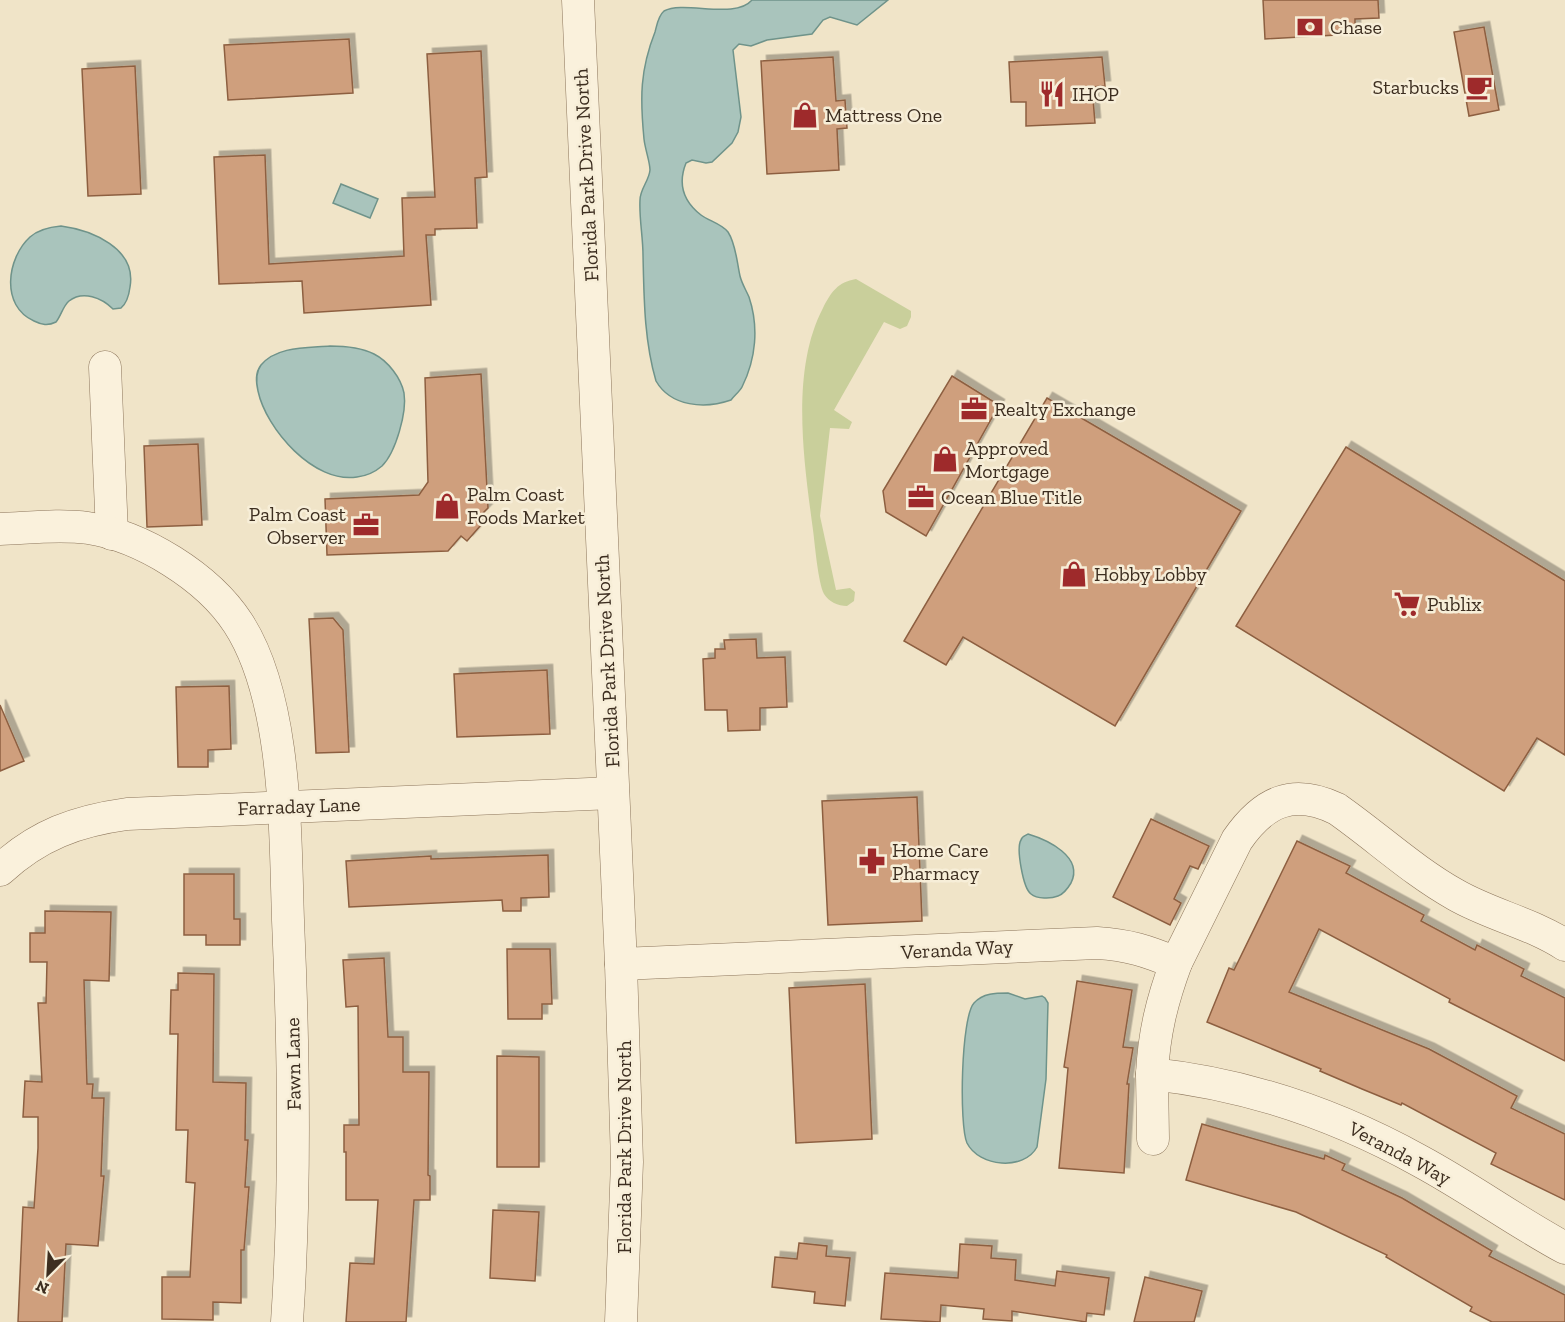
<svg xmlns="http://www.w3.org/2000/svg" width="1565" height="1322" font-family="'Zilla Slab',serif">
<style>
.green{fill:#c9cf9b}
.water{fill:#a9c4bc;stroke:#6f938a;stroke-width:1.5}
.building{fill:#cf9f7d;stroke:#8d5f41;stroke-width:1.5;filter:url(#shadow)}
.lines{fill:none;stroke-linecap:round;stroke-linejoin:round}
.minor-casing{stroke:#8d765c;stroke-width:33}
.minor{stroke:#faf1dc;stroke-width:32}
.labels{text-anchor:middle;stroke-width:5;stroke-linejoin:round;paint-order:stroke}
.poi-label{font-size:20px;fill:#3d2e20;stroke:#f7eed8;text-anchor:start}
.street-label{font-size:20px;fill:#3d2e20;stroke:#f7eed8}
</style>
<defs>
<filter id="shadow"><feDropShadow dx="5.5" dy="-5.5" stdDeviation="0" flood-color="#0004"/></filter>
</defs>
<rect width="100%" height="100%" fill="#f0e4c8"/>
<path class="green" d="M856 279 911 311V317L907 326 900 329 884 322 834 410 852 422 849 429 830 428 820 516 836 590 850 588 855 592 854 601 847 606C838 606 829 602 824 594 818 582 815 545 813 530 804 462 790 371 823 308 831 292 838 282 856 279Z"/>
<g class="water">
<path d="M752 0H888L857 25 830 17 823 20 812 34 767 40 751 46 739 44 733 50 741 117 738 132 732 143 712 162 706 163 692 160 686 163C678 183 683 201 701 215 709 221 722 224 728 232 736 244 737 263 740 276 742 284 746 290 749 297 759 327 756 359 742 387 740 391 734 396 731 400 705 409 671 407 656 381 644 340 644 297 643 255 643 237 639 218 640 200 640 189 649 181 650 170 650 162 645 149 644 139 640 98 640 70 655 32 657 25 658 16 664 11 684 0 735 20 752 0Z"/>
<path d="M341 184 378 199 370 218 333 203Z"/>
<path d="M61 226C91 230 137 248 130 287 129 295 127 303 121 308L113 309C102 298 83 290 69 301 63 306 61 316 56 322 48 326 42 325 34 321 0 306 7 258 30 237 39 229 50 227 61 226Z"/>
<path d="M330 346C345 346 360 347 374 354 388 361 401 378 404 393 407 412 396 452 382 466 375 472 366 476 357 477 314 484 266 429 258 391 256 382 255 373 261 365 277 346 307 348 330 346Z"/>
<path d="M1028 834C1048 840 1084 857 1071 883 1068 888 1064 894 1058 896 1051 899 1037 899 1031 894 1023 888 1016 848 1021 840 1022 836 1025 836 1028 834Z"/>
<path d="M1008 993 1025 999 1042 996 1045 998 1048 1003 1046 1079 1037 1147C1024 1171 979 1167 967 1143 959 1125 961 1017 974 1003 983 993 996 993 1008 993Z"/>
</g>
<g class="building">
<path d="M1263 0H1378L1379 18 1355 19V34L1265 39Z"/>
<path d="M1484 27 1499 110 1469 116 1454 32Z"/>
<path d="M349 39 353 93 228 100 224 45Z"/>
<path d="M481 51 487 177 475 178 477 228 435 229V235H426L431 305 304 313 302 281 219 284 214 157 265 155 269 264 404 256 402 198 435 197 427 54Z"/>
<path d="M833 57 836 101 845 100 847 128 837 129 839 170 767 174 761 61Z"/>
<path d="M1102 57 1105 86 1092 87 1095 123 1026 126V102H1011L1009 62Z"/>
<path d="M135 66 141 194 88 196 82 69Z"/>
<path d="M481 374 488 508 476 520 481 525 467 541 461 536 448 551 327 555 325 499 419 495 428 482 425 378Z"/>
<path d="M952 376 999 405 926 536 886 512 883 491Z"/>
<path d="M1047 398 1241 511 1115 726 963 637 946 665 904 641Z"/>
<path d="M198 444 202 525 147 527 144 446Z"/>
<path d="M1346 447 1565 581V755L1537 738 1504 791 1236 626Z"/>
<path d="M333 618 343 630 349 752 316 753 309 619Z"/>
<path d="M756 639 757 658 785 657 787 707 760 708V730L728 731 727 710H705L703 659 715 658V649H725L724 640Z"/>
<path d="M547 670 550 734 457 737 454 674Z"/>
<path d="M229 686 231 749 208 750V767H178L176 687Z"/>
<path d="M0 705 24 761 0 771Z"/>
<path d="M917 797 922 921 828 925 822 801Z"/>
<path d="M1151 819 1209 846 1198 869 1190 866 1174 899 1181 903 1170 925 1113 897Z"/>
<path d="M1297 841 1350 866 1346 873 1424 915 1421 921 1475 950 1477 945 1524 969 1521 976 1565 998V1061L1449 1002 1450 999 1319 929 1289 992 1429 1049 1517 1096 1511 1108 1565 1134V1200L1491 1164 1496 1153 1402 1103 1401 1105 1362 1089 1320 1071 1321 1069 1207 1022 1229 968 1234 970Z"/>
<path d="M548 855 549 897 521 898V911H503L502 900 349 907 346 861 431 856V859Z"/>
<path d="M184 874H234V919H240V945H206V935H184Z"/>
<path d="M45 911 111 912 109 981 84 980 87 1084H93L92 1098H104L101 1176H104L98 1246 66 1244 62 1322H18L23 1207 34 1208 38 1148V1117H23L25 1081 42 1082 38 1003H46L47 962H30V933H45Z"/>
<path d="M507 949H550L552 1004H542V1019H508Z"/>
<path d="M384 958 388 1037H403V1072H429L428 1175 430 1176V1200H414L406 1322H346L350 1263 374 1264 378 1200H346V1152H344V1125H359L358 1006 346 1007 343 960Z"/>
<path d="M178 973 214 974 213 1082 246 1083 245 1140H248L245 1187H249L244 1250H241V1303L213 1302V1320L162 1319V1277H190L195 1183 186 1182 188 1130H176L178 1034H170L171 990H178Z"/>
<path d="M1077 981 1132 990 1123 1047 1133 1048 1127 1084H1129L1124 1173 1059 1168 1068 1068 1064 1067Z"/>
<path d="M865 984 872 1139 796 1143 789 988Z"/>
<path d="M497 1056 539 1057V1167H497Z"/>
<path d="M1202 1124 1324 1159 1325 1155 1345 1164 1342 1170 1402 1198 1492 1251 1489 1256 1565 1295V1322H1492L1470 1311 1472 1307 1386 1257 1387 1255 1296 1212 1186 1180Z"/>
<path d="M493 1210 539 1212 535 1281 490 1278Z"/>
<path d="M799 1243 827 1246 826 1256 850 1258 845 1306 814 1303 815 1292 772 1287 775 1257 797 1259Z"/>
<path d="M960 1244 992 1246 991 1258 1016 1260 1015 1280 1055 1286 1057 1271 1109 1278 1104 1315 1087 1313 1086 1322 1012 1311V1321L983 1319 984 1309 941 1305 940 1322 881 1319 885 1273 958 1278Z"/>
<path d="M1145 1277 1202 1291 1194 1322H1134Z"/>
</g>
<g class="lines">
<g class="minor-casing">
<g id="minor">
<path d="M578 0 621 964 627 1162 621 1322"/>
<path d="M105 367 112 534"/>
<path d="M0 529C29 528 59 524 88 528 142 536 208 577 238 623 287 698 285 832 288 920 294 1054 296 1188 287 1322"/>
<path d="M0 870C38 835 76 821 127 814L613 793"/>
<path d="M1176 963 1237 840C1264 801 1293 788 1337 809 1377 837 1413 871 1456 895 1491 915 1531 923 1565 945"/>
<path d="M621 964 1097 943C1129 945 1147 951 1176 963 1162 1001 1154 1033 1152 1074 1247 1084 1337 1115 1420 1161 1470 1188 1515 1221 1565 1248"/>
<path d="M1152 1074 1153 1139"/>
</g>
</g>
<use href="#minor" class="minor"/>
</g>
<defs>
<g id="bank-bare" transform="scale(2.07)"><path d="M-6-4H6V4H-6ZM0-2.3a2.3 2.3 0 1 0 0 4.6a2.3 2.3 0 1 0 0-4.6Z" fill="#9e2a2b" stroke="#f7eed8" stroke-width="2.5" paint-order="stroke"/></g>
<g id="cafe-bare" transform="scale(2.07)"><path d="M-5.5-4.5H6V0H3Q3 3.5 0 3.5H-2.5Q-5.5 3.5-5.5 0ZM3-3.2v2h1.7v-2ZM-6 4.5H4V6H-6Z" fill="#9e2a2b" stroke="#f7eed8" stroke-width="2.5" paint-order="stroke"/></g>
<g id="restaurant-bare" transform="scale(2.07)"><path d="M-5-6h1v4h1v-4h1v4h1v-4h1v5L-1.5 .5V6h-2V.5L-5-1ZM5-6V6H3V1.5H1.5Q1.5-4 5-6Z" fill="#9e2a2b" stroke="#f7eed8" stroke-width="2.5" paint-order="stroke"/></g>
<g id="shop-bare" transform="scale(2.07)"><path d="M-5-2.5h2.3a2.7 3.5 0 0 1 5.4 0H5L5.5 6h-11ZM-1.5-2.5h3a1.5 2.3 0 0 0-3 0Z" fill="#9e2a2b" stroke="#f7eed8" stroke-width="2.5" paint-order="stroke"/></g>
<g id="office-bare" transform="scale(2.07)"><path d="M-6-3h4V-5.5h4V-3h4V5H-6ZM-1-4.5V-3h2v-1.5ZM-6 0V1H6V0Z" fill="#9e2a2b" stroke="#f7eed8" stroke-width="2.5" paint-order="stroke"/></g>
<g id="supermarket-bare" transform="scale(2.07)"><path d="M-6-5.5h2.5l.6 2H6L4.5 2H-2.5L-4.4-4H-6ZM-1.5 3.2a1.3 1.3 0 1 0 .1 0ZM3 3.2a1.3 1.3 0 1 0 .1 0Z" fill="#9e2a2b" stroke="#f7eed8" stroke-width="2.5" paint-order="stroke"/></g>
<g id="pharmacy-bare" transform="scale(2.07)"><path d="M-2-6h4v4h4v4h-4v4h-4v-4h-4v-4h4Z" fill="#9e2a2b" stroke="#f7eed8" stroke-width="2.5" paint-order="stroke"/></g>
</defs>
<g fill-rule="evenodd">
<use href="#bank-bare" x="1310" y="27"/>
<use href="#cafe-bare" x="1479" y="87"/>
<use href="#restaurant-bare" x="1052" y="94"/>
<use href="#shop-bare" x="805" y="115"/>
<use href="#office-bare" x="974" y="409"/>
<use href="#shop-bare" x="945" y="459"/>
<use href="#office-bare" x="921" y="497"/>
<use href="#shop-bare" x="447" y="506"/>
<use href="#office-bare" x="366" y="525"/>
<use href="#shop-bare" x="1074" y="574"/>
<use href="#supermarket-bare" x="1407" y="604"/>
<use href="#pharmacy-bare" x="872" y="861"/>
</g>
<g class="labels">
<g class="poi-label">
<text x="1330" y="34">Chase</text>
<text x="1459" y="94" text-anchor="end">Starbucks</text>
<text x="1072" y="101">IHOP</text>
<text x="825" y="122">Mattress One</text>
<text x="994" y="416">Realty Exchange</text>
<text x="965" y="455">Approved<tspan x="965" dy="23">Mortgage</tspan></text>
<text x="467" y="501">Palm Coast<tspan x="467" dy="23">Foods Market</tspan></text>
<text x="941" y="504">Ocean Blue Title</text>
<text x="346" y="521" text-anchor="end">Palm Coast<tspan x="346" dy="23">Observer</tspan></text>
<text x="1094" y="581">Hobby Lobby</text>
<text x="1427" y="611">Publix</text>
<text x="892" y="857">Home Care<tspan x="892" dy="23">Pharmacy</tspan></text>
</g>
<g class="street-label">
<text transform="translate(586 175) rotate(-93)" y="7">Florida Park Drive North</text>
<text transform="translate(607 661) rotate(-93)" y="7">Florida Park Drive North</text>
<text transform="translate(299 806) rotate(-2)" y="7">Farraday Lane</text>
<text transform="translate(957 949) rotate(-3)" y="7">Veranda Way</text>
<text transform="translate(293 1064) rotate(-91)" y="7">Fawn Lane</text>
<text transform="translate(624 1147) rotate(-90)" y="7">Florida Park Drive North</text>
<text transform="translate(1400 1153) rotate(28)" y="7">Veranda Way</text>
</g>
</g>
<g transform="translate(48 1274) rotate(204)" stroke="#f7eed8" stroke-width="4.5" paint-order="stroke">
<path d="M0-4.5L10 22L0 15L-10 22Z" fill="#3d2e20"/>
<text y="-9" font-size="16" font-weight="bold" text-anchor="middle" fill="#3d2e20">N</text>
</g>
</svg>
